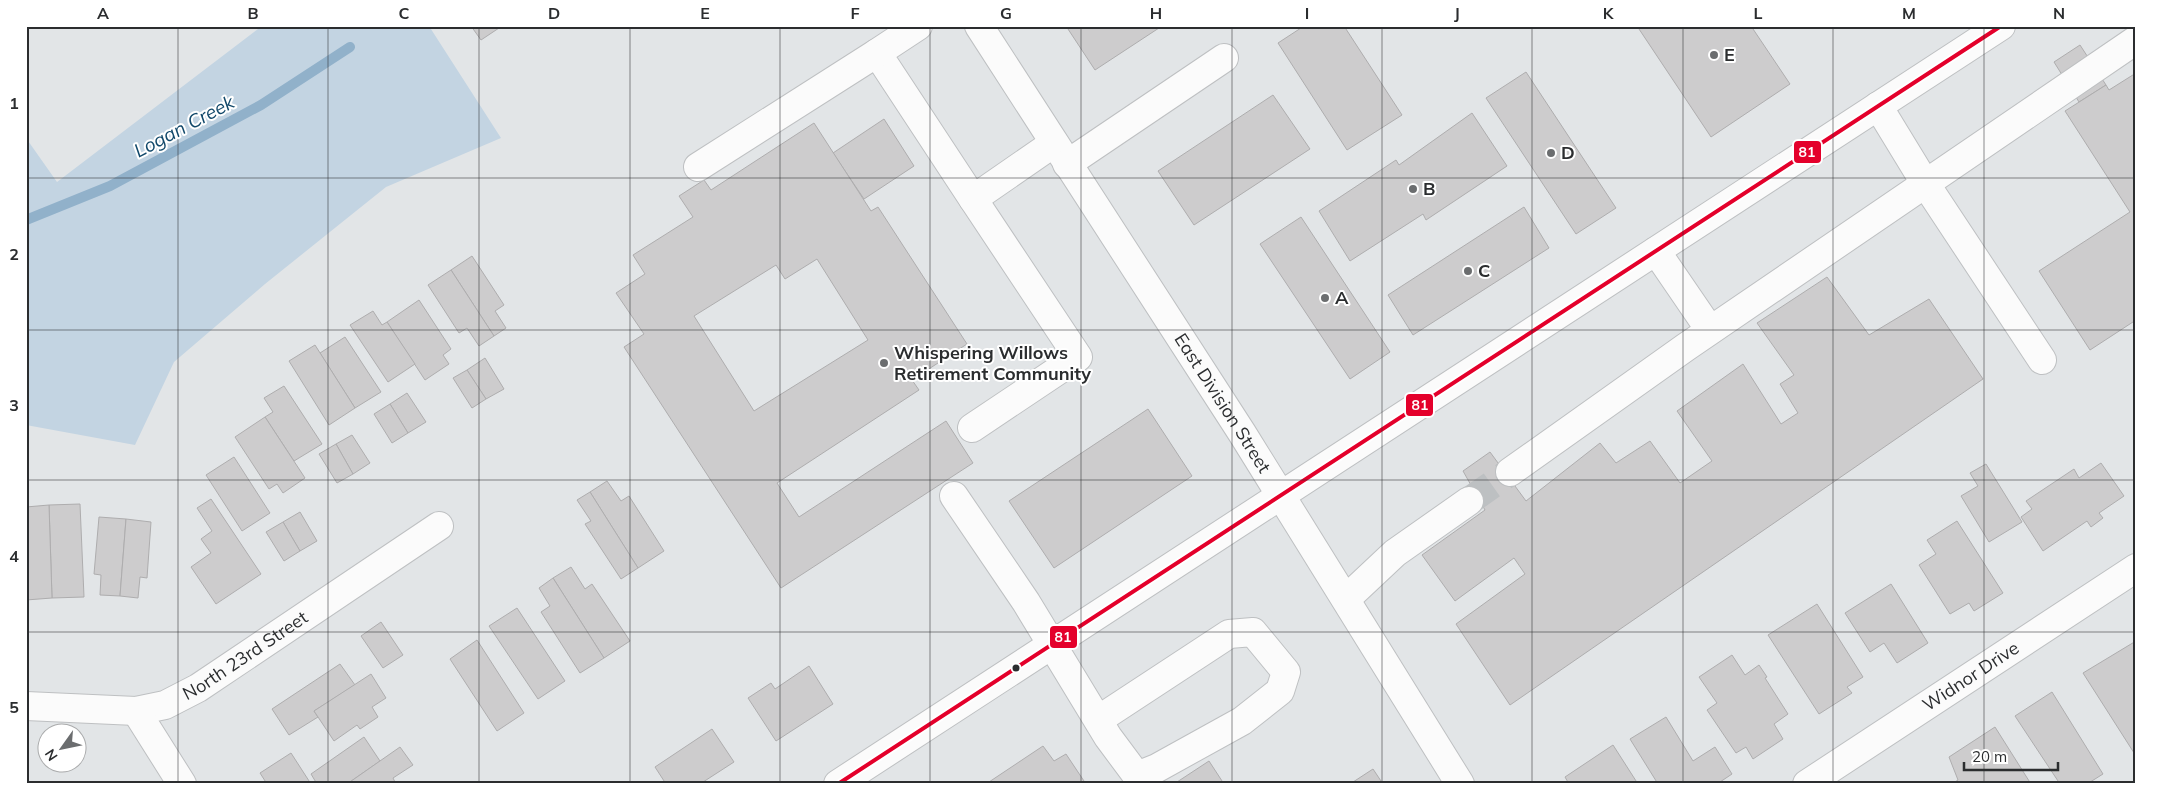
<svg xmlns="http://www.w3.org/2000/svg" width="2162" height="810" font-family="Mulish,sans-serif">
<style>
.green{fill:#c3d4e2}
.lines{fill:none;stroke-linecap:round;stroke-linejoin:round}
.stream{stroke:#91b1ca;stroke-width:10}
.building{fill:#cdcccd;stroke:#aeadae;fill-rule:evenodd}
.minor-tunnel{stroke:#bdc0c2;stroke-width:28;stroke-dasharray:28 14;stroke-linecap:butt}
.minor-casing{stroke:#bec0c2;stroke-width:30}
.minor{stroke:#fbfbfb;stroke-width:28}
.bus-1-casing{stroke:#fff;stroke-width:8}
.bus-1{stroke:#e4002b;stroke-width:4}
.grid{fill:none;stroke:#2b2d2f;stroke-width:1;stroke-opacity:0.55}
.poi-dot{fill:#6b6d6f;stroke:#fff;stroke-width:2}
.bus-dot{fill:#2b2d2f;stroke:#fff;stroke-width:2}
.labels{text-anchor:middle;stroke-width:4;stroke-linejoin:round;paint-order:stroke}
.poi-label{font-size:18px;font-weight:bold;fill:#2b2d2f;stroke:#fff;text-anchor:start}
.street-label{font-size:18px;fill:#2b2d2f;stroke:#fff}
.water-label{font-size:19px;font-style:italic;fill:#11486a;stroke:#fff}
.line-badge{stroke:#fff;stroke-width:2}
.badge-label{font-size:14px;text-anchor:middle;font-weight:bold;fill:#fff}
.neatline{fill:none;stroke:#2b2d2f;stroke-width:2}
.grid-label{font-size:16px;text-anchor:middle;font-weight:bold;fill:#2b2d2f}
</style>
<rect width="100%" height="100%" fill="#e2e5e7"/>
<path class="green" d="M262 26H429L501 138 386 187 265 284 174 362 135 445 26 425V138L57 182Z"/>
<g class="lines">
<path class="stream" d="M26 220 110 186 261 105 350 47"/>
</g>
<g class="building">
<path d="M471 26H502L481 40Z"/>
<path d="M1066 26H1162L1095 70Z"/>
<path d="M1304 26H1344L1402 115 1347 150 1278 43Z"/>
<path d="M1637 26H1751L1790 84 1711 137Z"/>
<path d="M2080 45 2106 85 2079 102 2054 62Z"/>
<path d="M1526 72 1616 208 1576 234 1486 98Z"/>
<path d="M2136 73V320L2090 350 2039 271 2130 212 2065 111 2106 85 2109 90Z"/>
<path d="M1273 95 1310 149 1194 225 1158 171Z"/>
<path d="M1472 113 1507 166 1426 220 1423 214 1350 261 1319 211 1396 160 1399 165Z"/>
<path d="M884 119 914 166 864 199 833 153Z"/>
<path d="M814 123 871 211 878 207 967 344 912 380 919 390 777 483 799 517 946 421 973 463 781 588 624 347 644 334 616 293 645 274 633 255 693 217 679 196 704 180 711 190ZM817 259 868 340 754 411 694 316 776 265 785 279Z"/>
<path d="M1524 207 1549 248 1413 335 1388 295Z"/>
<path d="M1301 217 1390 352 1350 379 1260 244Z"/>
<path d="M472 256 504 305 495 311 506 328 494 336 451 270Z"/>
<path d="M451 270 494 336 479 346 467 328 459 333 428 285Z"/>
<path d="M1827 277 1869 335 1929 299 1983 379 1510 705 1456 624 1525 574 1514 558 1455 601 1422 555 1485 510 1463 471 1490 452 1526 501 1600 443 1616 463 1650 441 1680 483 1712 461 1677 411 1743 364 1781 424 1798 413 1780 384 1794 375 1757 323Z"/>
<path d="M419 300 451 349 443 355 449 364 425 380 387 322Z"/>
<path d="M373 311 382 325 387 322 415 364 388 382 350 325Z"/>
<path d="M345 337 381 392 355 408 320 353Z"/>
<path d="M315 345 355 408 329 425 289 361Z"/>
<path d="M485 358 504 389 486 399 467 370Z"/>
<path d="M467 370 486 399 472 408 453 378Z"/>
<path d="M284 386 322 444 294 461 265 417 273 412 264 398Z"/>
<path d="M407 393 426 422 408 433 390 404Z"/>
<path d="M390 404 408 433 392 443 374 414Z"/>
<path d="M1148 409 1192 476 1054 568 1009 501Z"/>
<path d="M265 417 305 478 283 493 277 484 269 489 235 437Z"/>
<path d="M352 435 370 463 353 474 336 444Z"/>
<path d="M336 444 353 474 337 483 319 454Z"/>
<path d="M234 457 270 513 242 531 206 475Z"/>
<path d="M2101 463 2124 496 2099 513 2103 518 2091 527 2087 521 2043 551 2021 517 2032 509 2026 501 2074 469 2079 478Z"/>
<path d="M1986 464 2022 522 1989 542 1961 496 1978 486 1970 473Z"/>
<path d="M607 481 621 501 629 496 664 551 638 568 590 492Z"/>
<path d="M590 492 638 568 621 579 585 524 591 521 577 500Z"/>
<path d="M211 499 261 574 216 604 191 567 211 553 201 539 212 531 197 508Z"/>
<path d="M80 504 84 597 52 598 49 505Z"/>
<path d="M49 505 52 598 26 600V507Z"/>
<path d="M300 512 317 541 300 551 283 522Z"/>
<path d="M99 517 126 519 120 596 100 595 101 575 94 574Z"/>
<path d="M126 519 151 522 147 578 140 577 138 598 120 596Z"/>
<path d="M1957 521 2003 593 1974 611 1969 603 1950 614 1919 565 1936 554 1927 540Z"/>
<path d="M283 522 300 551 284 561 266 532Z"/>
<path d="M571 567 585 589 592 584 630 641 604 658 553 578Z"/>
<path d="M553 578 604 658 580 673 541 612 550 606 539 588Z"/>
<path d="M1891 584 1928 643 1897 663 1884 643 1870 652 1845 613Z"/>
<path d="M1817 604 1863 677 1847 687 1852 693 1819 714 1768 635Z"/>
<path d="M517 608 565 681 538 699 489 626Z"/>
<path d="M381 622 403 655 383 668 361 636Z"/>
<path d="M477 640 524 713 497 731 450 659Z"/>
<path d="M2136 641V756L2083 673Z"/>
<path d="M1732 655 1745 675 1759 665 1767 677 1765 678 1788 714 1774 724 1783 739 1753 759 1746 747 1736 753 1707 710 1717 703 1699 677Z"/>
<path d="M340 664 355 685 314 711 318 717 289 735 272 709Z"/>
<path d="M809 666 833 704 776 741 748 698 771 683 775 689Z"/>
<path d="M371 674 386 698 372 707 378 717 360 729 357 725 334 741 314 711Z"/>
<path d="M2052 692 2103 774 2087 784H2060L2015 716Z"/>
<path d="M1666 717 1693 761 1715 747 1732 774 1717 784H1658L1630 739Z"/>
<path d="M1995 727 2031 784H1952L1958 780 1949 757Z"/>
<path d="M712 729 734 762 700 784H666L655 767Z"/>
<path d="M364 737 380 761 347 784H317L311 774Z"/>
<path d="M1613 745 1638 784H1569L1565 777Z"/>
<path d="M1043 746 1054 761 1066 754 1086 784H986Z"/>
<path d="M400 747 413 765 393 778 396 784H347Z"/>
<path d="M291 753 311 784H267L260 773Z"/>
<path d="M1209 761 1224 784H1174Z"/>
<path d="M1373 769 1383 784H1350Z"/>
</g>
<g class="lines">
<path class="minor-tunnel" d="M1469 501 1510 472"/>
<g class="minor-casing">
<g id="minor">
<path d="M918 26 877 53 973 199 1054 143"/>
<path id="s1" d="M979 26 1242 433 1460 784"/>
<path d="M1878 106 1925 183 2042 360"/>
<path d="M1067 164 1224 58"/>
<path d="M698 167 877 53"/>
<path d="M1656 251 1710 330"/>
<path d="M972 428 1078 357 973 199"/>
<path d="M1510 472 1686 347 2136 40"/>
<path d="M954 496 1026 602 1108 737 1137 776 1157 768 1242 721 1280 691 1286 672 1253 632 1229 634 1098 720"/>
<path d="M1346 599 1395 553 1469 501"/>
<path id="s2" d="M26 706 136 711 165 705 198 688 439 526"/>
<path d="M136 711 182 784"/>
<path d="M838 784 2001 26"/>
<path id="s3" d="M1807 784 2136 568"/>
</g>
</g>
<use href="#minor" class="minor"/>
<g class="bus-1-casing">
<path id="bus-1" d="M838 784 2001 26"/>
</g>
<use href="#bus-1" class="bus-1"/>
</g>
<path class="grid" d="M178 26V784M328 26V784M479 26V784M630 26V784M780 26V784M930 26V784M1081 26V784M1232 26V784M1382 26V784M1532 26V784M1683 26V784M1833 26V784M1984 26V784M26 178H2136M26 330H2136M26 480H2136M26 632H2136"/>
<g class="poi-dot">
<circle cx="1714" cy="55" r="5"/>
<circle cx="1551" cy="153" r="5"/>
<circle cx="1413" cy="189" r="5"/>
<circle cx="1468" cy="271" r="5"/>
<circle cx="1325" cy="298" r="5"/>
<circle cx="884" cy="363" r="5"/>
</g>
<circle class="bus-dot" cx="1016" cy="668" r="4.5"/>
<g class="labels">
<g class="poi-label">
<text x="1724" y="61">E</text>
<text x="1561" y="159">D</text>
<text x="1423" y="195">B</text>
<text x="1478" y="277">C</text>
<text x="1335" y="304">A</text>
<text x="894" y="359">Whispering Willows<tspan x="894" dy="21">Retirement Community</tspan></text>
</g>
<g class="street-label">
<text dy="6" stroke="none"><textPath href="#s1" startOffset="449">East Division Street</textPath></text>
<text dy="6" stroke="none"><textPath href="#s2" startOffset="234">North 23rd Street</textPath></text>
<text dy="6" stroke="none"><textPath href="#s3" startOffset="196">Widnor Drive</textPath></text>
</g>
<g class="water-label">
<text transform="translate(184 126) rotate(-28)" y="7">Logan Creek</text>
</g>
</g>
<g class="line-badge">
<rect x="1793" y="140" width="29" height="24" rx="5" fill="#e4002b"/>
<rect x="1405" y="393" width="29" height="24" rx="5" fill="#e4002b"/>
<rect x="1049" y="625" width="29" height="24" rx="5" fill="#e4002b"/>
</g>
<g class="badge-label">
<text x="1807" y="157">81</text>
<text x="1420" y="410">81</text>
<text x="1063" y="642">81</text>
</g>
<rect width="2162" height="810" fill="none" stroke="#ffffff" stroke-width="55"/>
<g transform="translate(62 748) rotate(237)"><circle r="24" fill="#ffffff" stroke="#aaabac"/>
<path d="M0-4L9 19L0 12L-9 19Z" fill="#6b6d6f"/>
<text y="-8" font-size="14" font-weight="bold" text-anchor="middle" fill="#2b2d2f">N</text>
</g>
<path d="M1964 762v8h94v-8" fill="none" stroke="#2b2d2f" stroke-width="2.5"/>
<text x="1972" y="762" font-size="15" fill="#2b2d2f" stroke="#ffffff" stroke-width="4" paint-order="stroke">20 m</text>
<rect x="28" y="28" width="2106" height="754" class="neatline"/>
<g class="grid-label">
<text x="103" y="19">A</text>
<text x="253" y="19">B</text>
<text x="404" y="19">C</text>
<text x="554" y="19">D</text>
<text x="705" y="19">E</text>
<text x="855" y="19">F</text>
<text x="1006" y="19">G</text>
<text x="1156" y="19">H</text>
<text x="1307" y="19">I</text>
<text x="1457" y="19">J</text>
<text x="1608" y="19">K</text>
<text x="1758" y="19">L</text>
<text x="1909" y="19">M</text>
<text x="2059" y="19">N</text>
<text x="14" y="109">1</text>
<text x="14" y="260">2</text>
<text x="14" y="411">3</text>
<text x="14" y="562">4</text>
<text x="14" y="713">5</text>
</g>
</svg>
